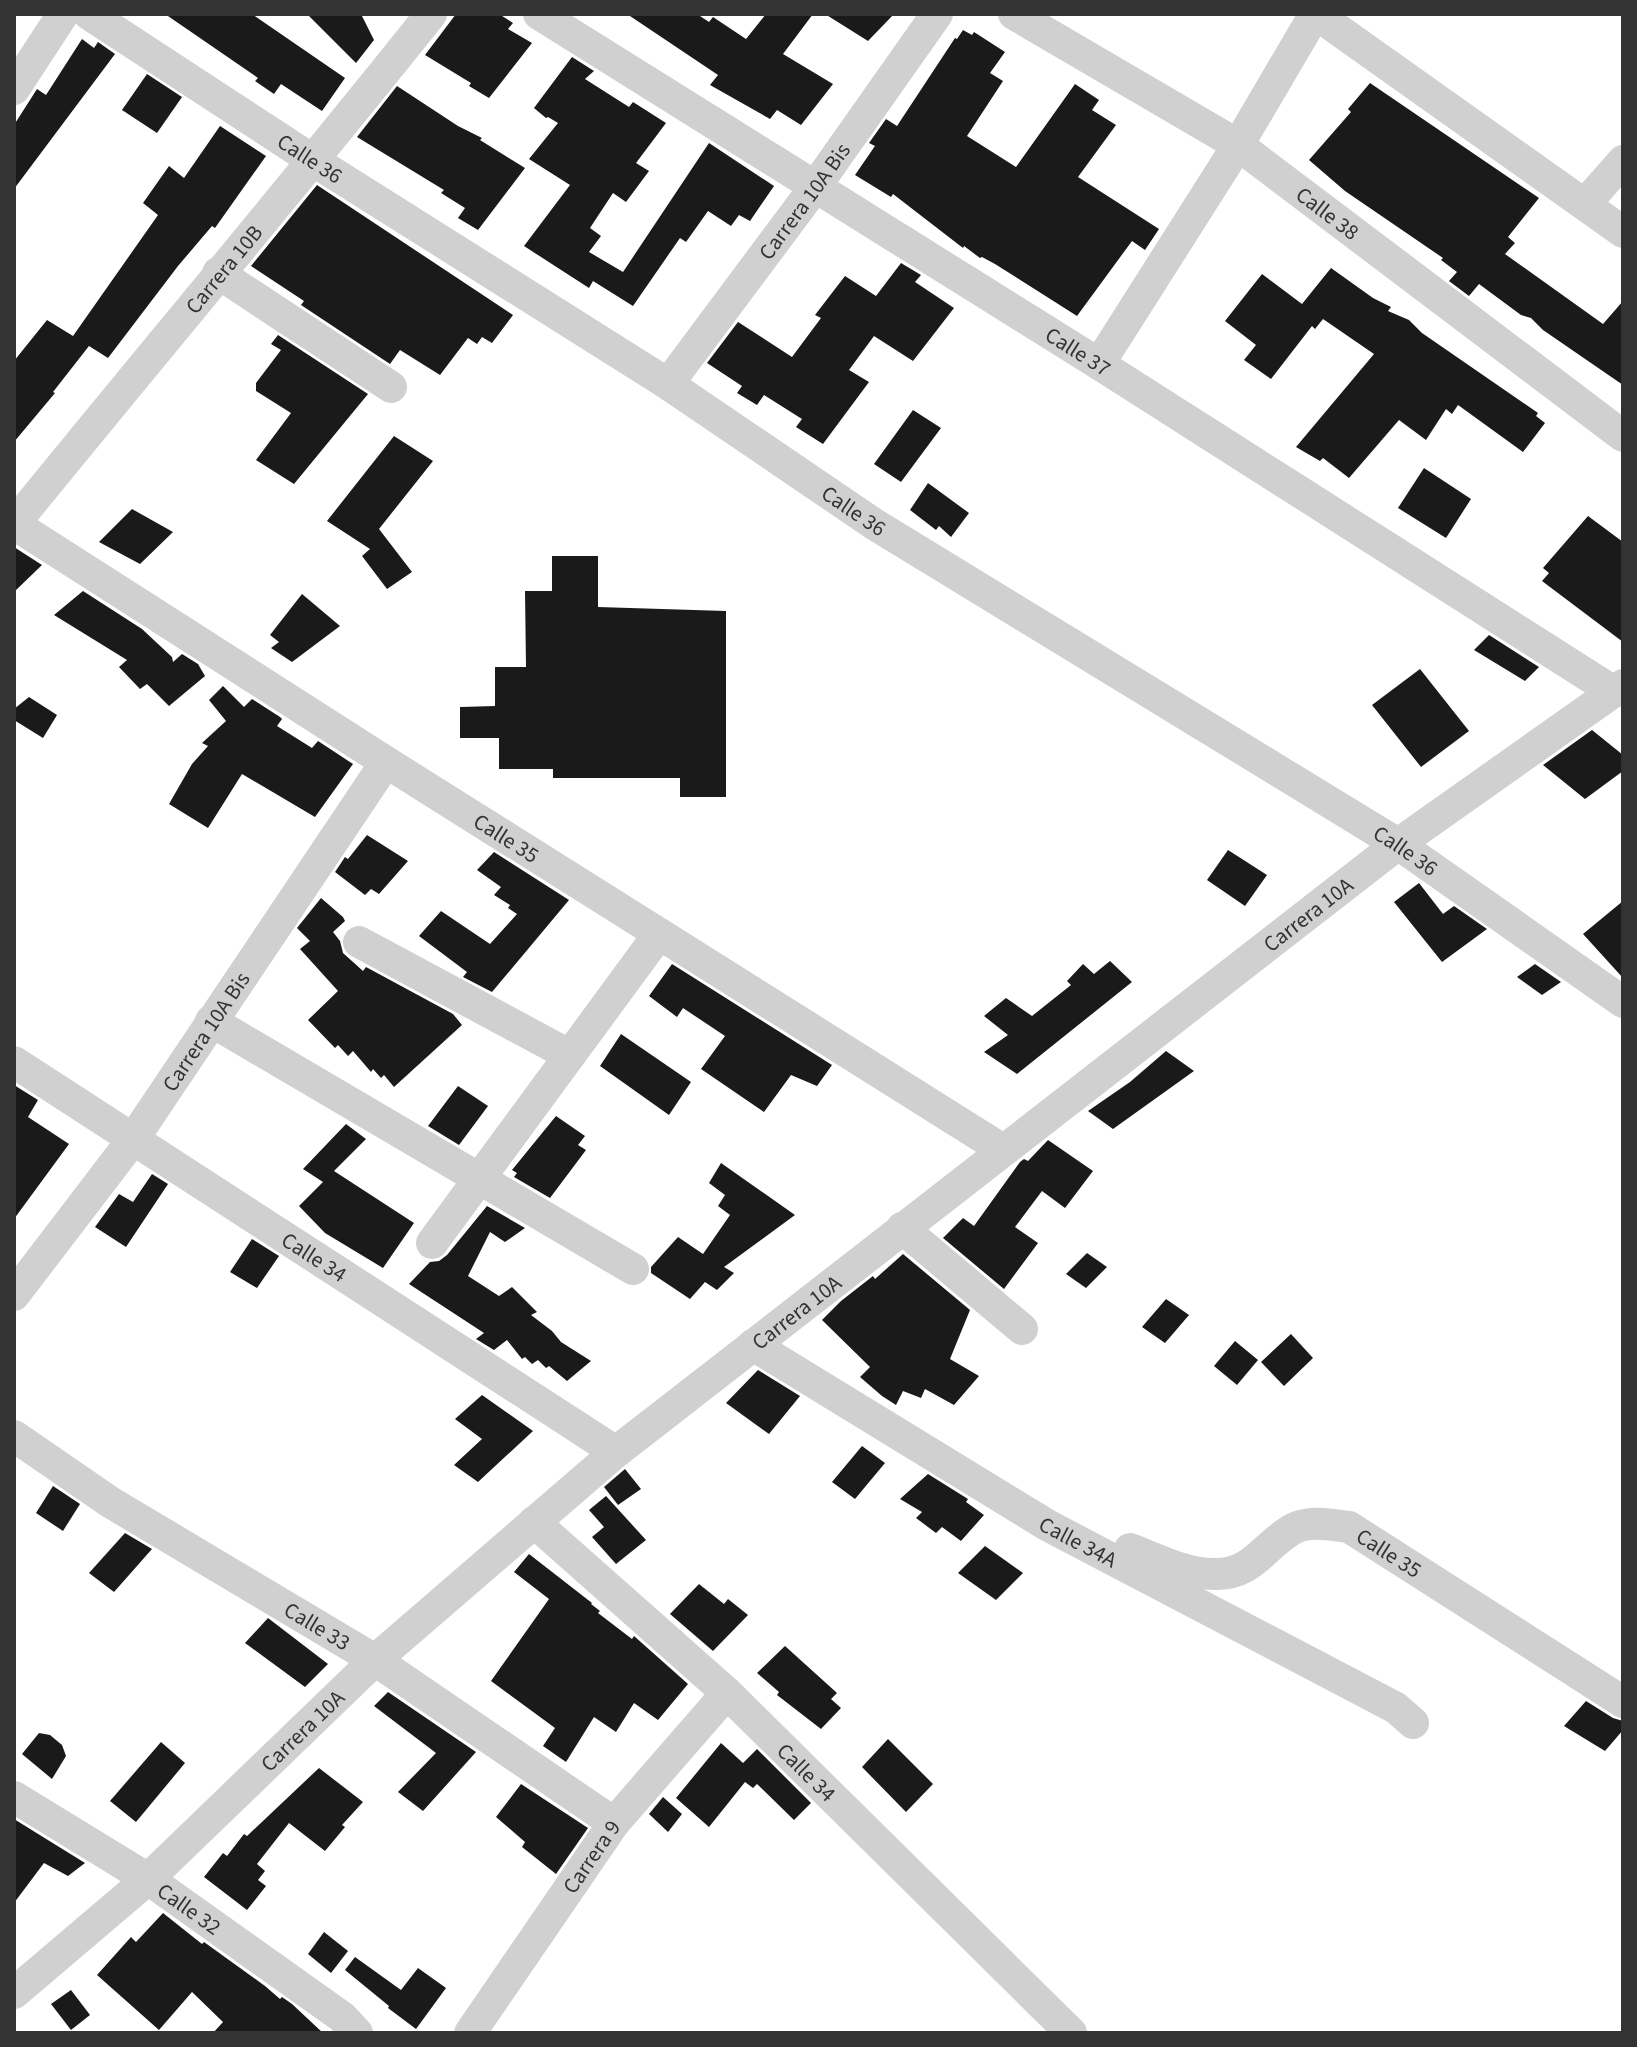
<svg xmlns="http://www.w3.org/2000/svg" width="1637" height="2047" font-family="'Source Sans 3',sans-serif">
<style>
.building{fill:#1a1a1a}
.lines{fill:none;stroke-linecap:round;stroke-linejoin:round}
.minor{stroke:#d0d0d0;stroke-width:32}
.labels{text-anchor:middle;stroke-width:8;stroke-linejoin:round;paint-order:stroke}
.street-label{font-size:22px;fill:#333;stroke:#fff}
</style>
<rect width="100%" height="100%" fill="#fff"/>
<g class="building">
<path d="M165 14H252L345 78 322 111 281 84 274 94 255 81 258 78Z"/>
<path d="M307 14H361L374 40 356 63Z"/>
<path d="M456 14H499L513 23 508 29 532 43 489 98 469 86 471 83 425 55Z"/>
<path d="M627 14H697L709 22 713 17 746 39 766 14H813L783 54 833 84 801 125 777 110 770 119 710 85 718 75Z"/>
<path d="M825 14H894L868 41Z"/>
<path d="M963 30 972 35 974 32 1005 52 990 73 1003 81 967 136 1016 167 1075 84 1099 100 1092 110 1116 125 1078 177 1159 229 1145 250 1132 241 1077 316 995 264 982 257 980 258 964 246 963 248 893 194 891 197 855 175 875 146 869 143 886 119 897 126 955 38 957 39Z"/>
<path d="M82 39 94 48 98 42 115 54 14 189V125L37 89 46 95Z"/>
<path d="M572 57 594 71 585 79 629 107 633 102 666 123 636 163 649 171 626 202 613 193 590 228 601 236 589 252 623 272 709 143 774 186 750 221 739 215 731 226 708 211 686 242 680 238 633 306 593 281 589 288 524 246 570 185 529 159 558 123 548 117 546 118 534 108Z"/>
<path d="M147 74 182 97 157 133 122 110Z"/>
<path d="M1370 83 1539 198 1508 237 1515 243 1505 254 1603 324 1623 301V385L1543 330 1531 318 1521 315 1479 284 1469 296 1449 281 1457 272 1441 260 1443 258 1345 191 1309 160 1351 112 1348 109Z"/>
<path d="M397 86 458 126 482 138 480 140 525 168 478 230 458 218 465 208 441 193 444 190 357 137Z"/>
<path d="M220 126 266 156 215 228 212 226 178 266 108 358 89 346 53 392 55 393 14 442V361L47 320 73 336 158 215 143 203 169 166 184 178Z"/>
<path d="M317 185 513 315 492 343 482 337 477 344 468 338 440 375 400 350 390 364 301 305 304 301 251 266Z"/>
<path d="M901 263 921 275 915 282 954 308 913 361 874 336 849 370 869 382 823 444 796 427 802 419 764 395 757 405 737 393 742 386 707 363 738 322 792 357 821 318 815 315 845 276 876 296Z"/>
<path d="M1331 268 1373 298 1391 307 1388 311 1409 320 1422 333 1538 413 1536 416 1545 423 1523 452 1458 405 1452 414 1446 409 1426 440 1399 420 1349 478 1323 458 1320 461 1296 447 1374 354 1323 319 1315 329 1312 326 1271 379 1244 360 1256 345 1225 321 1262 274 1302 304Z"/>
<path d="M278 335 368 394 294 484 256 460 291 413 256 391V383L281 350 271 344Z"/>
<path d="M913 410 941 428 901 482 874 464Z"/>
<path d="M394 436 433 461 379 529 412 572 387 589 362 556 370 549 327 521Z"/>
<path d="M1424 468 1471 499 1446 538 1398 508Z"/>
<path d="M928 483 969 513 951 537 939 526 936 530 910 510Z"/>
<path d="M132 509 173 532 140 564 99 542Z"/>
<path d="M1588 516 1623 542V642L1542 581 1549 573 1543 568Z"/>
<path d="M14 547 42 565 14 592Z"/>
<path d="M552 556H598V607L726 611V797H680V778H553V769H499V738H460V707L495 706V667H526L525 591H552Z"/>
<path d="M83 591 142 629 172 657 173 662 182 654 198 664 205 676 169 706 147 684 140 689 119 667 127 660 54 615Z"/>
<path d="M302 594 340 626 292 662 271 648 279 642 270 635Z"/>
<path d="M1489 635 1539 667 1525 681 1474 650Z"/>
<path d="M1420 669 1469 731 1421 767 1372 705Z"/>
<path d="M223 686 244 707 252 699 280 717 282 719 277 726 312 748 318 741 353 764 315 817 242 774 208 828 169 804 192 764 208 746 202 743 226 721 209 700Z"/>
<path d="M29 697 57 715 43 738 14 720V709Z"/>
<path d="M1592 730 1623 755V771L1585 799 1543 765Z"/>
<path d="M367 835 408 861 379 894 371 889 365 895 335 872 345 857 348 859Z"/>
<path d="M1228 850 1267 875 1245 906 1207 880Z"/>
<path d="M494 852 569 900 492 992 463 977 467 972 419 936 441 911 490 944 517 914 508 908 510 905 494 895 501 887 477 870Z"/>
<path d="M1419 883 1443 914 1454 906 1487 929 1442 962 1394 902Z"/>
<path d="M321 898 343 917 345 921 333 932 340 941 343 953 363 971 366 967 453 1014 462 1025 394 1087 384 1075 381 1078 373 1069 371 1072 353 1051 348 1056 338 1045 335 1048 308 1020 338 991 300 949 310 941 297 928Z"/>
<path d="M1623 901V978L1583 934Z"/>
<path d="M1110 961 1132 982 1017 1074 984 1052 1008 1035 984 1016 1006 998 1032 1016 1071 985 1067 981 1083 964 1094 974Z"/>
<path d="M672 964 832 1065 817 1086 791 1075 764 1112 701 1069 725 1036 683 1008 677 1017 649 996Z"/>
<path d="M1535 964 1561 982 1542 995 1517 977Z"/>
<path d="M621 1034 691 1082 669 1115 600 1066Z"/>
<path d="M1166 1051 1194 1071 1113 1129 1088 1111 1130 1082Z"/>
<path d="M14 1085 38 1100 28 1117 69 1144 14 1219Z"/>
<path d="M458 1086 488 1106 459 1145 428 1126Z"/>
<path d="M556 1116 585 1136 578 1145 586 1150 550 1198 514 1177 517 1173 512 1170Z"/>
<path d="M346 1124 366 1139 334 1171 414 1223 383 1268 325 1233 299 1206 323 1182 303 1169Z"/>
<path d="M1048 1140 1093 1171 1065 1208 1042 1191 1015 1227 1038 1243 1004 1289 943 1238 963 1218 974 1226 1020 1162 1024 1159 1028 1161Z"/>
<path d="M721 1163 795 1215 724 1267 734 1273 717 1290 705 1282 690 1299 651 1273V1267L678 1237 703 1254 730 1215 718 1206 725 1195 709 1183Z"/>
<path d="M152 1174 168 1184 126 1247 95 1227 119 1194 133 1202Z"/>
<path d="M487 1206 525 1228 505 1242 490 1232 468 1276 499 1296 512 1287 537 1312 531 1315 552 1331 561 1342 591 1361 567 1381 549 1366 546 1368 538 1360 532 1364 525 1357 522 1359 507 1340 494 1350 476 1339 484 1333 409 1284 430 1262 439 1261 447 1255Z"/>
<path d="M252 1239 279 1256 257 1288 230 1272Z"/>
<path d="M1087 1253 1107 1267 1086 1288 1066 1274Z"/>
<path d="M903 1254 970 1310 950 1359 979 1376 954 1405 925 1389 921 1398 903 1391 896 1405 882 1396 860 1377 870 1367 822 1320 841 1301 873 1276 875 1279Z"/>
<path d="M1166 1299 1189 1315 1165 1343 1142 1327Z"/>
<path d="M1291 1334 1313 1358 1284 1386 1261 1362Z"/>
<path d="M1235 1341 1258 1360 1237 1385 1214 1366Z"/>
<path d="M758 1370 800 1396 769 1434 726 1403Z"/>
<path d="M482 1395 533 1431 478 1482 454 1465 482 1439 455 1419Z"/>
<path d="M862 1446 885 1463 855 1499 832 1482Z"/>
<path d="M625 1469 641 1489 618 1505 604 1487Z"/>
<path d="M928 1474 968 1499 966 1502 984 1515 961 1541 942 1527 936 1533 916 1518 922 1512 900 1499Z"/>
<path d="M53 1486 80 1504 63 1531 36 1513Z"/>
<path d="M606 1496 646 1540 616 1564 592 1537 604 1527 589 1510Z"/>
<path d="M125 1533 152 1549 114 1592 89 1573Z"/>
<path d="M985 1546 1023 1573 996 1600 958 1573Z"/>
<path d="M529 1554 592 1603 591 1604 600 1611 598 1613 632 1639 634 1636 688 1684 658 1720 634 1703 616 1732 594 1717 566 1762 543 1746 555 1728 491 1681 549 1599 514 1572Z"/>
<path d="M699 1584 724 1604 728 1599 748 1615 713 1651 670 1614Z"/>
<path d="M268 1618 328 1664 305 1687 245 1643Z"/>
<path d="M785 1646 837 1693 831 1699 841 1708 821 1729 777 1695 779 1692 757 1673Z"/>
<path d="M388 1692 476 1752 423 1811 398 1792 436 1753 374 1706Z"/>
<path d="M1586 1701 1613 1718 1623 1721V1730L1605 1751 1564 1726Z"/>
<path d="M39 1733 50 1735 62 1745 66 1756 52 1779 22 1754Z"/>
<path d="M888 1739 933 1784 906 1812 862 1767Z"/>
<path d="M161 1742 185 1763 136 1822 110 1801Z"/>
<path d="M721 1743 743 1763 757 1749 811 1803 794 1820 757 1784 753 1788 745 1782 709 1827 676 1798Z"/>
<path d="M319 1768 363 1802 342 1825 345 1827 325 1851 289 1823 257 1864 265 1871 258 1880 266 1886 247 1910 204 1877 223 1853 227 1856 244 1834 247 1836Z"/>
<path d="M521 1784 588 1828 556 1874 522 1847 525 1842 496 1817Z"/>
<path d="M663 1797 682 1814 668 1832 649 1814Z"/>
<path d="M14 1819 85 1863 68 1876 44 1863 14 1903Z"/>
<path d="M163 1913 202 1944 204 1942 265 1986 280 1999 282 1997 292 2004 323 2033H213L223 2022 192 1992 159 2030 97 1975 131 1937 136 1942Z"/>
<path d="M324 1932 348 1951 331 1973 308 1954Z"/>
<path d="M355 1957 401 1990 418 1968 446 1988 416 2029 388 2008 389 2006 345 1970Z"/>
<path d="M71 1990 90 2015 71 2030 51 2004Z"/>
</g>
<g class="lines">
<g class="minor">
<path id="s1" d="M89 14 314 161 668 384 874 524 1398 844 1623 1002"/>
<path id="s2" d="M539 14 1099 364 1614 692"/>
<path id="s3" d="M1014 14 1238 145 1623 436"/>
<path d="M1316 14 1623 232"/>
<path d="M14 89 63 14"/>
<path d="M1585 204 1623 161"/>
<path d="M218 273 391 387"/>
<path d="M1099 364 1238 145 1315 14"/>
<path id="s4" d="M668 384 815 187 937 14"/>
<path id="s5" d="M14 524 386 762 1003 1150"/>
<path id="s6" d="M14 524C153 353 294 186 431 14"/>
<path d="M359 942 569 1055"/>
<path d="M211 1021 633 1269"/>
<path id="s7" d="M14 1062 616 1452"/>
<path d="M902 1228 1022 1329"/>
<path d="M432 1243 659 934"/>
<path id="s8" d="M14 1295 134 1138 386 762"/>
<path id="s9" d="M753 1345 1047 1525 1396 1708 1413 1723"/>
<path id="s10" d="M14 1436 110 1502 375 1660 614 1823"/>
<path id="s11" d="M534 1522 727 1693 1071 2033"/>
<path id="s12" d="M1130 1549C1157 1559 1185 1574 1214 1574 1253 1575 1264 1545 1293 1529 1310 1520 1331 1525 1349 1527L1623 1702"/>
<path id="s13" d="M14 1797 148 1879 342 2017 357 2033"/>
<path id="s14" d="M14 1993 148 1879 375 1660 616 1452 1398 844 1623 685"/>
<path id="s15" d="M470 2033 614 1823 727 1693"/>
</g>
</g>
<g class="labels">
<g class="street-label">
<text dy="8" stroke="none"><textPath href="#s1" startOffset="264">Calle 36</textPath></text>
<text dy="8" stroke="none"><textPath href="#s4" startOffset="228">Carrera 10A Bis</textPath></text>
<text dy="8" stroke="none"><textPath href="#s3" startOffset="372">Calle 38</textPath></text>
<text dy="8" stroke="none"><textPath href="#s6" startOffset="330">Carrera 10B</textPath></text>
<text dy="8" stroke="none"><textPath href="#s2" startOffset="636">Calle 37</textPath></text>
<text dy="8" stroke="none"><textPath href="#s1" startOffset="912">Calle 36</textPath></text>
<text dy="8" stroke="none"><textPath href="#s5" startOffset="584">Calle 35</textPath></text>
<text dy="8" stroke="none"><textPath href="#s1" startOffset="1560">Calle 36</textPath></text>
<text dy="8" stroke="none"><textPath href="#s14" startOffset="1686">Carrera 10A</textPath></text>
<text dy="8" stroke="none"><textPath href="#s8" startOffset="326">Carrera 10A Bis</textPath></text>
<text dy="8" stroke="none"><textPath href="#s7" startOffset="358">Calle 34</textPath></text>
<text dy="8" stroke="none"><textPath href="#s14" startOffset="1038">Carrera 10A</textPath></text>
<text dy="8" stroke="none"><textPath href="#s9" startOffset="380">Calle 34A</textPath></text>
<text dy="8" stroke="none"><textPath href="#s12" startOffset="286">Calle 35</textPath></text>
<text dy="8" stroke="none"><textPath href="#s10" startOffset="358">Calle 33</textPath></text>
<text dy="8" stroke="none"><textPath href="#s14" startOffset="390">Carrera 10A</textPath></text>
<text dy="8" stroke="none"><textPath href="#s11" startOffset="370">Calle 34</textPath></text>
<text dy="8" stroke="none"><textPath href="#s15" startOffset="214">Carrera 9</textPath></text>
<text dy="8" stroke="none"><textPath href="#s13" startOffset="208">Calle 32</textPath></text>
</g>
</g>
<rect width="1637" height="2047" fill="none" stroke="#333333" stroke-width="32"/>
</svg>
